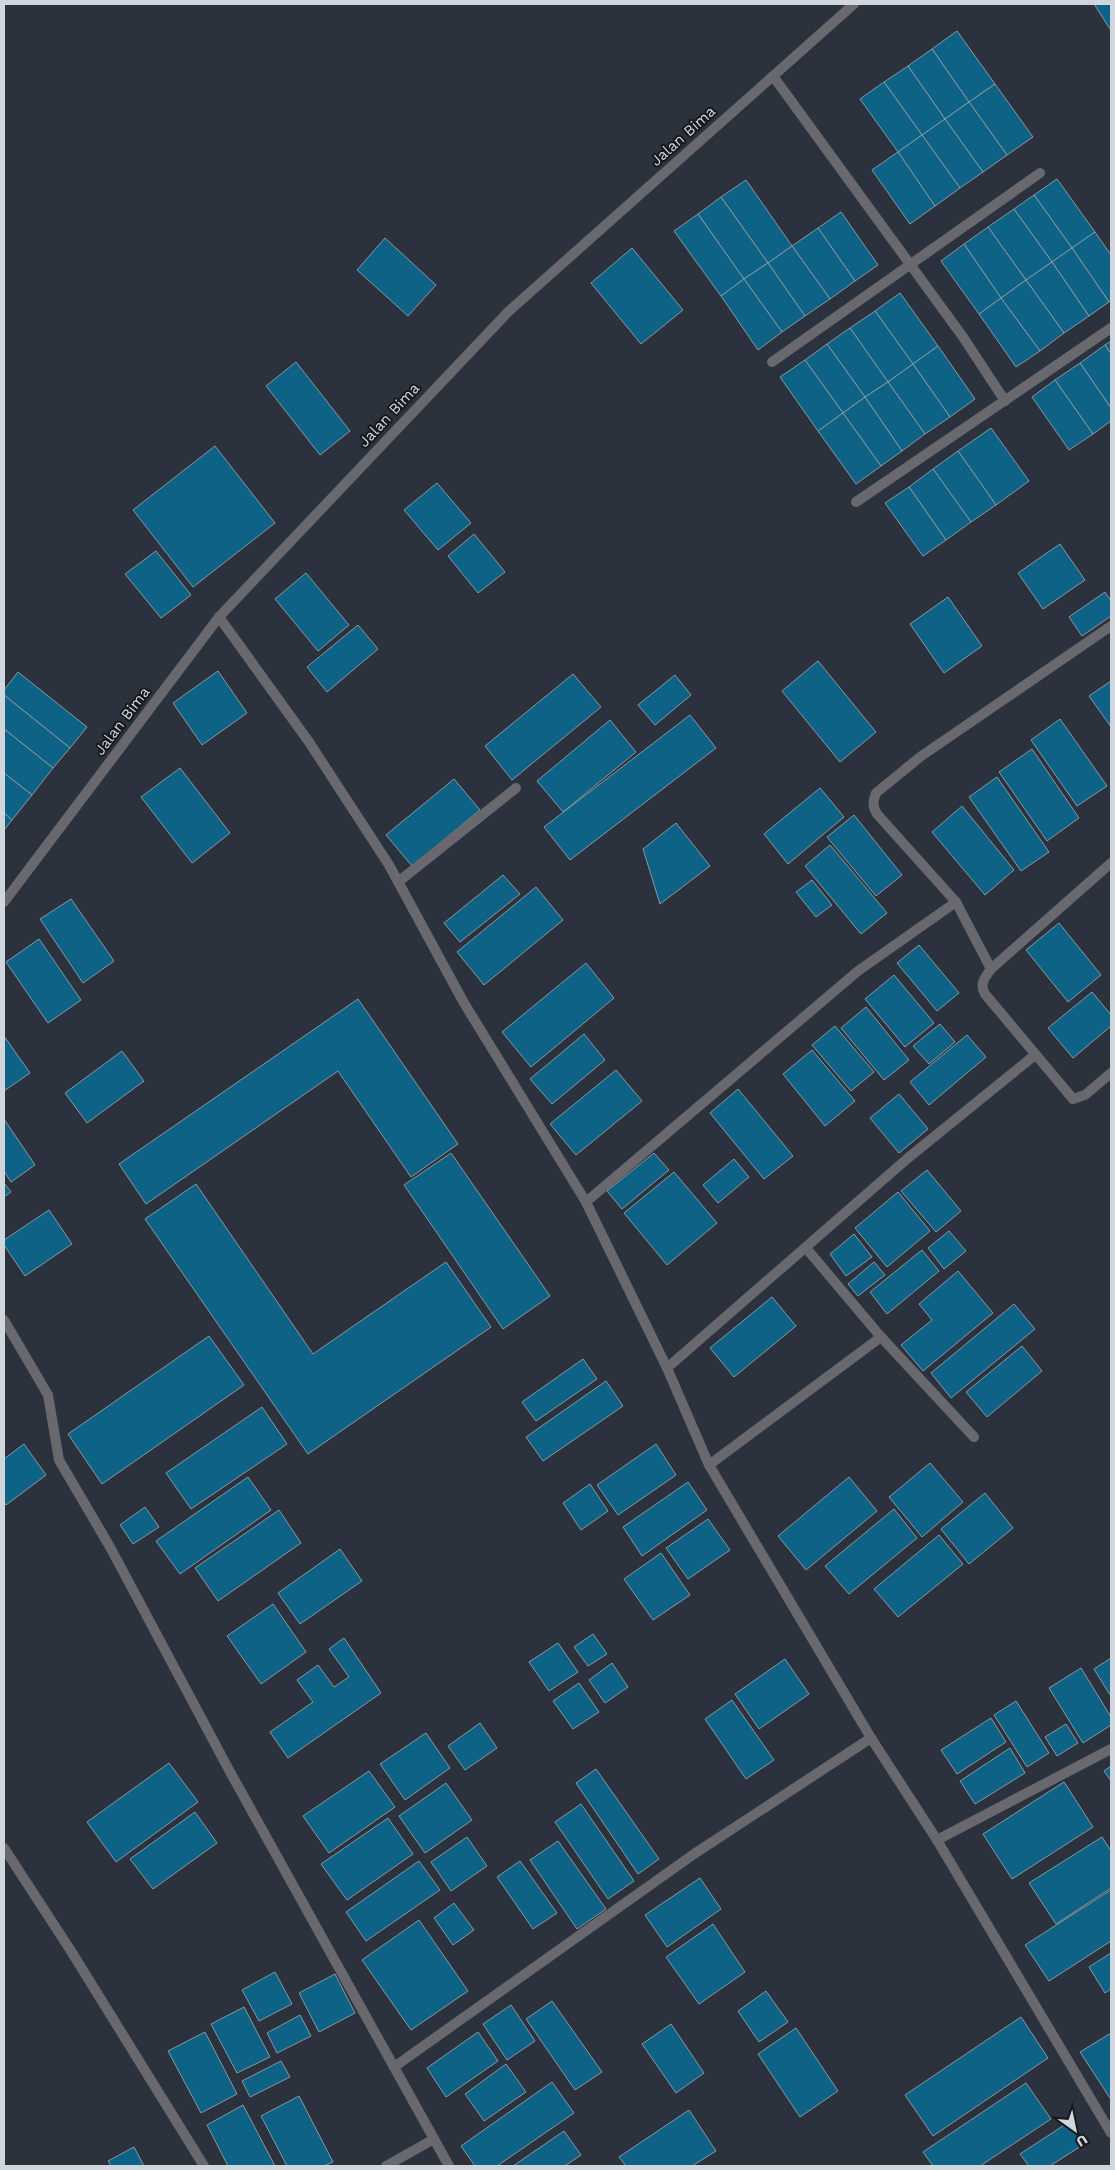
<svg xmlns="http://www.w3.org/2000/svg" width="1115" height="2170" font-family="'Work Sans',sans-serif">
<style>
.building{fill:#0e6285;stroke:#8999a1}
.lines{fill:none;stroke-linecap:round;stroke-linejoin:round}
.lane{stroke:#68686e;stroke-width:10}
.street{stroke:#68686e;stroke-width:10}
.labels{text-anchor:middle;stroke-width:4;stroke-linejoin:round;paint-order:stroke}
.street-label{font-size:15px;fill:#d1d5dc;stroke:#16191e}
</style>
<rect width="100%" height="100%" fill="#2b323d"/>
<g class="building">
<path d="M1094 4H1111V28L1110 29Z"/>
<path d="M957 31 995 84 969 102 932 49Z"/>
<path d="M932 49 969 102 945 119 908 66Z"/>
<path d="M908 66 945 119 922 135 884 82Z"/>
<path d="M884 82 922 135 898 152 860 99Z"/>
<path d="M995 84 1033 137 1007 155 969 102Z"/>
<path d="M969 102 1007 155 983 172 945 119Z"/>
<path d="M945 119 983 172 960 188 922 135Z"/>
<path d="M922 135 960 188 935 206 898 152Z"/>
<path d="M898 152 935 206 910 224 872 170Z"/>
<path d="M1057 179 1095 232 1072 248 1034 195Z"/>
<path d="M746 180 792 246 768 263 721 197Z"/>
<path d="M1034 195 1072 248 1052 262 1014 209Z"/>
<path d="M721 197 768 263 744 279 698 214Z"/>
<path d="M1014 209 1052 262 1026 280 988 227Z"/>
<path d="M841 212 878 265 855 281 818 228Z"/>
<path d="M698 214 744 279 721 296 674 231Z"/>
<path d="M988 227 1026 280 1001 298 964 244Z"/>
<path d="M818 228 855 281 830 299 792 246Z"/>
<path d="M1095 232 1111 255V300L1109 302 1072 248Z"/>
<path d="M385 238 436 285 408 316 357 270Z"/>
<path d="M964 244 1001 298 979 314 941 261Z"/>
<path d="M792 246 830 299 805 316 768 263Z"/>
<path d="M632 248 683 310 641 344 591 283Z"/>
<path d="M1072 248 1109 302 1089 316 1052 262Z"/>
<path d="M1052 262 1089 316 1064 333 1026 280Z"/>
<path d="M768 263 805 316 782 332 744 279Z"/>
<path d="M744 279 782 332 758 350 721 296Z"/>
<path d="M1026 280 1064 333 1040 351 1001 298Z"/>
<path d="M900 293 938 346 913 364 875 311Z"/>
<path d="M1001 298 1040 351 1016 367 979 314Z"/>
<path d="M875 311 913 364 888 382 850 328Z"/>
<path d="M850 328 888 382 865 397 827 344Z"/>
<path d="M1111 341V354L1105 345Z"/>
<path d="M827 344 865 397 843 413 805 360Z"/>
<path d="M1105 345 1111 354V408L1080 363Z"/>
<path d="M938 346 975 399 950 417 913 364Z"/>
<path d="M805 360 843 413 818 431 780 377Z"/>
<path d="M296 362 350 431 320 455 266 386Z"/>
<path d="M1080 363 1111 408V421L1093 434 1055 380Z"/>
<path d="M913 364 950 417 925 434 888 382Z"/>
<path d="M1055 380 1093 434 1069 450 1032 397Z"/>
<path d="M888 382 925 434 902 451 865 397Z"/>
<path d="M865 397 902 451 881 466 843 413Z"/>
<path d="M843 413 881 466 856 484 818 431Z"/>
<path d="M991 428 1029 481 996 505 958 451Z"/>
<path d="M215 446 275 523 193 587 133 510Z"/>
<path d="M958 451 996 505 971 522 933 469Z"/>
<path d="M933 469 971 522 946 540 909 487Z"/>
<path d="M437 483 471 523 438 550 404 510Z"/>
<path d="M909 487 946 540 923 556 885 503Z"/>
<path d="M474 534 505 572 478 593 448 556Z"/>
<path d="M1060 544 1085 580 1043 609 1018 573Z"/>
<path d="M156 551 191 595 161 618 125 574Z"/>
<path d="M306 573 349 625 318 651 275 599Z"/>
<path d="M1105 592 1111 601V616L1082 636 1069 617Z"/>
<path d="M948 597 982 646 944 673 910 624Z"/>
<path d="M358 625 378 649 327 692 307 667Z"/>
<path d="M818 661 876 732 840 762 782 691Z"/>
<path d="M218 671 247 713 202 745 173 703Z"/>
<path d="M18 672 87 727 70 748 4 695V690Z"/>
<path d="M573 674 601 707 512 780 485 746Z"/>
<path d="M675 675 691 695 655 725 638 705Z"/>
<path d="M1111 681V727L1089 696Z"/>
<path d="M4 695 70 748 53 768 4 729Z"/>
<path d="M690 715 716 748 570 860 544 827Z"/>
<path d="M1060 719 1107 786 1077 806 1031 740Z"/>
<path d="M610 720 636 752 563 812 537 781Z"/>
<path d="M4 729 53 768 32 795 4 773Z"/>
<path d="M1032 749 1079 818 1047 841 999 772Z"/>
<path d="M180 768 230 833 192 863 141 797Z"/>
<path d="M4 773 32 795 12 820 4 813Z"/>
<path d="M997 777 1049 852 1021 871 969 797Z"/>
<path d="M454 779 480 810 412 866 386 835Z"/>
<path d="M820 788 844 817 788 864 764 834Z"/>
<path d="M962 806 1014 870 985 895 932 832Z"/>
<path d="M4 813 12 820 4 830Z"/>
<path d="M854 815 902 875 876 896 827 837Z"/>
<path d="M676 823 710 866 660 904 643 849Z"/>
<path d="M830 845 887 913 861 934 805 866Z"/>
<path d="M503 875 520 894 460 942 444 923Z"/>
<path d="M812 880 832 905 816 917 796 892Z"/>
<path d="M536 887 563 920 484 985 457 952Z"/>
<path d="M71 899 114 961 83 983 40 919Z"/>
<path d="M1059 923 1101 975 1068 1002 1026 950Z"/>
<path d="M39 939 81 1000 48 1023 6 962Z"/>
<path d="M919 945 959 993 937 1011 897 963Z"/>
<path d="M586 963 614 998 531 1067 502 1032Z"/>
<path d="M894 975 934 1023 905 1047 865 999Z"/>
<path d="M1092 992 1111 1015V1026L1073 1058 1048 1028Z"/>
<path d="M358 999 458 1144 411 1177 338 1071 146 1204 119 1164Z"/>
<path d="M866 1007 909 1060 884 1080 841 1028Z"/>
<path d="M940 1024 955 1042 929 1064 913 1046Z"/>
<path d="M835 1026 874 1072 851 1091 812 1045Z"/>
<path d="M584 1034 605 1060 552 1104 530 1079Z"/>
<path d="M967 1035 986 1057 929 1105 910 1082Z"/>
<path d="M4 1036 30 1073 4 1091Z"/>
<path d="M812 1050 855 1101 825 1126 783 1074Z"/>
<path d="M122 1051 144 1081 87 1123 65 1093Z"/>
<path d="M616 1070 642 1101 576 1155 550 1124Z"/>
<path d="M738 1089 793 1156 764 1179 710 1113Z"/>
<path d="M899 1094 928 1129 899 1153 870 1118Z"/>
<path d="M4 1119 35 1165 11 1182 4 1171Z"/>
<path d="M451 1153 550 1296 503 1329 404 1185Z"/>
<path d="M654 1153 669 1170 622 1209 607 1191Z"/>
<path d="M734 1159 749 1177 718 1203 703 1185Z"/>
<path d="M927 1170 961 1211 936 1232 901 1191Z"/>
<path d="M674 1172 717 1223 667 1265 624 1213Z"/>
<path d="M4 1183 11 1192 4 1197Z"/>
<path d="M196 1184 313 1354 446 1262 491 1327 308 1454 145 1219Z"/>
<path d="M898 1192 930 1231 887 1267 855 1228Z"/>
<path d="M49 1210 72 1244 25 1276 4 1245V1240Z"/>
<path d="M949 1231 966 1251 944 1269 928 1248Z"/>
<path d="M854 1234 872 1257 846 1276 830 1254Z"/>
<path d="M922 1250 939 1271 887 1314 870 1292Z"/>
<path d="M874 1262 885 1275 858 1296 848 1284Z"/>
<path d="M958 1271 993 1313 923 1371 901 1345 932 1320 919 1304Z"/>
<path d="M772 1297 796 1326 734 1377 710 1348Z"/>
<path d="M1014 1304 1035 1329 951 1398 931 1373Z"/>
<path d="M209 1336 244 1385 102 1484 68 1434Z"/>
<path d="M1022 1346 1042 1371 987 1417 966 1392Z"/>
<path d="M583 1359 597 1379 536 1421 522 1402Z"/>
<path d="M606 1381 623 1406 543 1461 526 1437Z"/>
<path d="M262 1407 287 1444 191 1509 166 1473Z"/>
<path d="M24 1444 46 1475 6 1505 4 1502V1459Z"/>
<path d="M656 1444 676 1475 618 1515 597 1485Z"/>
<path d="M930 1463 963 1502 922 1537 889 1497Z"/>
<path d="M248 1477 271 1510 180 1574 156 1541Z"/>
<path d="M849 1477 877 1511 806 1570 778 1536Z"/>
<path d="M688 1482 707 1510 642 1556 623 1527Z"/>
<path d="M590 1484 608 1511 581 1530 563 1503Z"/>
<path d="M985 1493 1013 1528 969 1564 941 1529Z"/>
<path d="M145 1507 159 1527 133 1544 120 1525Z"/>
<path d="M894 1509 917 1538 849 1594 825 1566Z"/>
<path d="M279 1510 301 1543 218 1601 195 1568Z"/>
<path d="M708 1519 730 1550 688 1579 666 1548Z"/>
<path d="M939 1535 963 1564 898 1617 874 1589Z"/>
<path d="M340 1549 362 1581 300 1624 278 1593Z"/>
<path d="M661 1553 690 1595 653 1620 624 1579Z"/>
<path d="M273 1604 306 1652 261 1684 227 1636Z"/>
<path d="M593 1634 607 1654 588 1666 574 1647Z"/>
<path d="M344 1638 381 1693 288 1758 270 1732 313 1702 297 1680 318 1665 334 1687 349 1677 329 1649Z"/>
<path d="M558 1643 578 1672 549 1691 529 1662Z"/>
<path d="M1111 1658V1694L1110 1695 1094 1669Z"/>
<path d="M785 1659 809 1694 759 1729 735 1694Z"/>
<path d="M612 1663 628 1687 605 1703 589 1680Z"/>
<path d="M1081 1668 1111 1717V1725L1083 1743 1049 1688Z"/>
<path d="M579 1683 599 1712 573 1729 553 1701Z"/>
<path d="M732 1700 774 1760 746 1779 705 1719Z"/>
<path d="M1016 1701 1049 1753 1027 1767 994 1715Z"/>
<path d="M991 1718 1006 1742 957 1774 941 1750Z"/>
<path d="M480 1723 497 1748 465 1770 448 1746Z"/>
<path d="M1066 1724 1078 1743 1057 1756 1045 1737Z"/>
<path d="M426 1733 450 1768 405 1800 380 1764Z"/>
<path d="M1010 1748 1025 1773 975 1804 960 1781Z"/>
<path d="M169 1763 198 1802 116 1862 87 1822Z"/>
<path d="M1111 1766V1781L1104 1771Z"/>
<path d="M596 1769 659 1859 638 1874 576 1783Z"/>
<path d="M369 1771 395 1807 329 1853 303 1816Z"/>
<path d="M1064 1782 1093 1827 1012 1879 983 1834Z"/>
<path d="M446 1783 472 1820 425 1853 399 1816Z"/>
<path d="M581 1804 634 1881 608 1899 555 1822Z"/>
<path d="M195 1812 217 1843 153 1889 130 1859Z"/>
<path d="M388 1818 413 1854 347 1900 321 1864Z"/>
<path d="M467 1837 487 1866 451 1891 431 1862Z"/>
<path d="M1102 1837 1111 1851V1888L1056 1924 1029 1883Z"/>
<path d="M558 1841 606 1909 577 1929 530 1860Z"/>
<path d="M419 1861 440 1890 366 1941 346 1912Z"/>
<path d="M520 1861 557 1913 533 1929 497 1877Z"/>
<path d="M700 1878 721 1909 667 1947 645 1915Z"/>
<path d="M1111 1890V1941L1049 1981 1025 1945Z"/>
<path d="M454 1903 474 1930 453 1945 434 1918Z"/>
<path d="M419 1920 468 1991 411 2030 362 1960Z"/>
<path d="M713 1924 745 1972 699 2004 666 1957Z"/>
<path d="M1111 1953V1989L1105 1993 1089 1967Z"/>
<path d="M275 1972 292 2004 259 2021 242 1990Z"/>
<path d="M335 1974 355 2013 319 2032 299 1993Z"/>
<path d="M766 1991 788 2022 759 2042 738 2011Z"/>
<path d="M552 2001 602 2072 575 2090 526 2019Z"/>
<path d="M511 2005 535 2041 507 2060 483 2024Z"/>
<path d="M244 2007 270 2057 237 2073 211 2024Z"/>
<path d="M300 2015 311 2036 277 2053 267 2033Z"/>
<path d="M1021 2017 1048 2058 933 2136 905 2095Z"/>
<path d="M671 2024 704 2073 676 2093 642 2044Z"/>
<path d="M796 2028 838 2091 800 2117 758 2054Z"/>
<path d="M205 2032 237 2094 201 2113 168 2051Z"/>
<path d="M478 2032 498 2061 446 2097 427 2068Z"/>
<path d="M1111 2033V2097L1110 2098 1080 2052Z"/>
<path d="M281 2061 290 2077 250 2097 242 2081Z"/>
<path d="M506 2064 526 2092 484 2121 465 2094Z"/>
<path d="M552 2082 574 2113 497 2166H475L461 2146Z"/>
<path d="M1026 2083 1051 2119 980 2166H933L923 2152Z"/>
<path d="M299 2096 333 2162 324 2166H287L261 2116Z"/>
<path d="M243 2105 275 2166H228L207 2125Z"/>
<path d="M689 2110 716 2151 692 2166H626L619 2157Z"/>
<path d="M1069 2122 1084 2144 1050 2166H1029L1020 2154Z"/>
<path d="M564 2131 581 2155 565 2166H513Z"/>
<path d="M134 2147 144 2166H111L108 2161Z"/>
</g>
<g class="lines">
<path class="lane" d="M398 882 516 788"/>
<g class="street">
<path d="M773 76 963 337 1005 401"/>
<path d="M772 362 1040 173"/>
<path d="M856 502 1111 328"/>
<path d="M219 617 309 742 389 865 464 1003 586 1202 667 1368 709 1465 871 1738 937 1840 1111 2133"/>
<path d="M1111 863 991 969C985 977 979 984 985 994L1073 1099 1085 1095 1111 1073"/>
<path d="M4 902 219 617 509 311 854 4"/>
<path d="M956 902 991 969"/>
<path d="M586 1202 858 971 956 902 877 814C872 806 873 801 876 793L920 757 1111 626"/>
<path d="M806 1248 881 1337"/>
<path d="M4 1320 48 1395 59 1460 110 1547 229 1770 449 2166"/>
<path d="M667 1368 908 1158 1035 1055"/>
<path d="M709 1465 881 1337 974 1437"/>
<path d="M937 1840 1111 1749"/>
<path d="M4 1848 71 1951 204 2166"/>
<path d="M394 2067 694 1854 871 1738"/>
<path d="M386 2166 434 2139"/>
</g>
</g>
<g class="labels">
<g class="street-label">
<text transform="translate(683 136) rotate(-42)" y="5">Jalan Bima</text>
<text transform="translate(389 415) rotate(-47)" y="5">Jalan Bima</text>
<text transform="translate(122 721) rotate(-53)" y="5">Jalan Bima</text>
</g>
</g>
<rect width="1115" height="2170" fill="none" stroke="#d1d5dc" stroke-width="10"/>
<g transform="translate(1075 2130) rotate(147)" stroke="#16191e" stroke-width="4" paint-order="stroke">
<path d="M0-4L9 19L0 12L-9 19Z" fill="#d1d5dc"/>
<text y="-8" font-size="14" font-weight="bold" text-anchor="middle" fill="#d1d5dc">U</text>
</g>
</svg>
